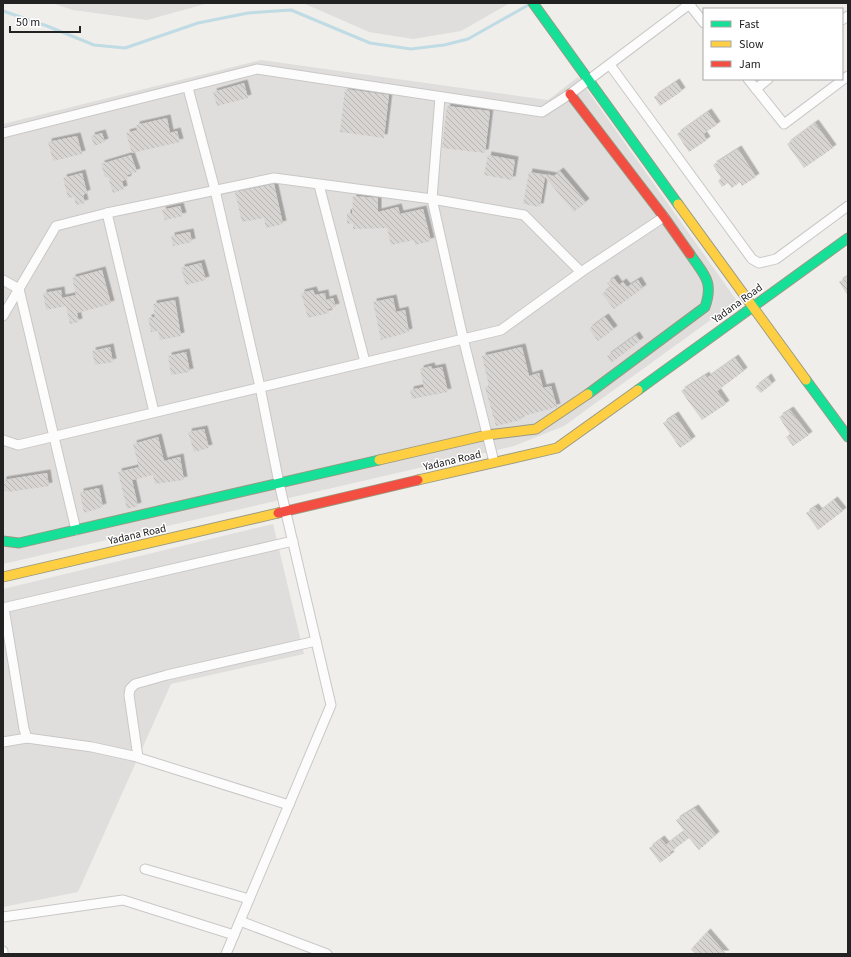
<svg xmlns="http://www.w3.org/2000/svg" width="851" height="957" font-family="'Source Sans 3',sans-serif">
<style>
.residential{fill:#dfdedc}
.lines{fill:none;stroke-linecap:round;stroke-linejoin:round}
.stream{stroke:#bfdbe3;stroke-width:3}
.building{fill:url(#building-back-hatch);filter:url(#shadow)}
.street-casing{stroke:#c9c8c7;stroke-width:11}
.fast-casing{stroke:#999a82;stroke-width:11}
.slow-casing{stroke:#999a82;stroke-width:11}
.jam-casing{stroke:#999a82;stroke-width:11}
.street{stroke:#fdfcfc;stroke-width:9}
.fast{stroke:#16e098;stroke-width:9}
.slow{stroke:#ffcf43;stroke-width:9}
.jam{stroke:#f24e42;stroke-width:9}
.labels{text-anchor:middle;stroke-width:3;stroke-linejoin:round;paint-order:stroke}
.street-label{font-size:11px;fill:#222;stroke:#fff}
</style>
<defs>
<pattern id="building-back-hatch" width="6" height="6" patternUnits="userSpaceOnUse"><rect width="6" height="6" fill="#d7d4d2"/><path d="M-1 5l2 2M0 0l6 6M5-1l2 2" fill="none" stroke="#b8b6b4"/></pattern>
<filter id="shadow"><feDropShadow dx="3.5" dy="-3.5" stdDeviation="0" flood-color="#0004"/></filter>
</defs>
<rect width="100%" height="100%" fill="#f0eeeb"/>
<g class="residential">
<path d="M52 3H209L147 20 73 10Z"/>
<path d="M303 3H510L461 31 413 39 369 32Z"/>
<path d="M261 60 548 100 578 77 737 301 564 426 514 446 3 564V124Z"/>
<path d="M273 524 304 654 171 684 78 892 3 907V589Z"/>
</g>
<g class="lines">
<path class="stream" d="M3 11 47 26 94 45 125 48 198 23 248 13 291 10 370 43 411 49 444 45 468 39 530 4"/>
</g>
<g class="building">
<path d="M676 82 682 91 660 106 654 97Z"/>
<path d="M244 83 248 98 217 106 213 92Z"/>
<path d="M345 89 389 95 384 138 340 132Z"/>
<path d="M447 106 490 111 485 153 442 148Z"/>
<path d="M708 112 717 125 703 134 707 140 689 152 677 134Z"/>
<path d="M167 118 170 133 177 131 180 142 132 153 126 133 137 130 136 125Z"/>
<path d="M815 123 833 148 804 168 787 144Z"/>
<path d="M102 133 105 142 94 146 91 136Z"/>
<path d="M77 136 82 154 53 161 48 142Z"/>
<path d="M738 149 756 177 742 186 740 182 732 188 728 183 722 187 718 181 721 178 713 165Z"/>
<path d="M131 155 137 172 127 175 128 179 122 181 124 189 113 193 108 177H105L101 164Z"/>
<path d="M488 155 515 160 512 180 484 175Z"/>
<path d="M560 171 586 202 574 212 545 177 540 207 523 204 529 172 554 176Z"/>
<path d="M82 173 87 193 83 195 85 203 76 205 74 197 68 198 63 178Z"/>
<path d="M274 184 283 224 266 228 264 218 242 222 235 192Z"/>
<path d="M353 196 378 198V212L398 207 400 214 423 209 431 241 415 245 414 240 391 245 387 228 353 229V223L347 224V213H352Z"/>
<path d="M180 206 183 216 165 220 162 210Z"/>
<path d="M190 232 192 242 173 246 171 236Z"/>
<path d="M201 263 206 280 186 285 181 268Z"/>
<path d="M102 270 111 304 77 313 79 322 70 324 66 306 46 310 43 293 61 290 62 298 76 295 72 278Z"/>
<path d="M848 276V296L839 282Z"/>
<path d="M614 278 619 285 623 282 627 287 638 280 643 288 614 309 602 294 611 287 607 283Z"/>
<path d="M313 290 315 295 325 293 326 300 333 298 336 307 328 309 329 313 308 318 301 293Z"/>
<path d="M393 298 396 312 405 310 409 332 381 340 373 302Z"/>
<path d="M175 300 181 336 160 340 158 331 151 332 148 318 155 317 153 304Z"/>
<path d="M605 317 614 329 598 341 589 329Z"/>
<path d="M636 335 640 341 611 363 607 356Z"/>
<path d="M110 347 113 362 95 365 92 351Z"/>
<path d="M522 347 529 376 539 373 543 388 551 386 557 407 520 417 521 420 496 426 485 387 489 386 482 356Z"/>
<path d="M186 352 190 372 171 375 168 356Z"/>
<path d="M735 358 744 371 717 391 726 404 702 420 681 391 706 375 707 378Z"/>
<path d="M431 366 432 369 442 367 448 392 412 399 410 390 424 387 420 369Z"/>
<path d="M768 377 772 384 761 393 755 387Z"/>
<path d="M790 410 809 435 793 446 786 437 790 434 779 417Z"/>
<path d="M675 415 692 440 680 448 663 423Z"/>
<path d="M204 429 209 448 194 452 188 432Z"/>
<path d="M158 437 164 461 180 457 184 480 155 484 153 475 132 480 138 506 127 509 118 472 139 467 133 444Z"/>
<path d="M47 473 49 486 8 492 3 490V480Z"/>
<path d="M99 488 103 507 84 513 80 492Z"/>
<path d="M834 500 843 511 818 530 806 513 815 507 819 512Z"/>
<path d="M695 808 716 835 699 850 689 838 669 853 671 855 660 863 649 848 661 839 666 845 684 831 676 820Z"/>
<path d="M707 932 726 954H696L691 949Z"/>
</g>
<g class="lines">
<g class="street-casing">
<g id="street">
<path d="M689 4 704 23"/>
<path d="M842 20 848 16"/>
<path d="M610 65 752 259 759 263 776 259 848 206"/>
<path d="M748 79 784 124 848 76"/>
<path d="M188 88 215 190 260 387 279 483 331 705 226 954"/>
<path d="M756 89 768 79"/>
<path d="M440 97 432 199 463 338 494 462"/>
<path d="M3 133 257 69 542 112 570 94 691 3"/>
<path d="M319 185 365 362"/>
<path d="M107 213 154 412"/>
<path d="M3 280 19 289 76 530"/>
<path d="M3 316 56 226 107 213 274 178 432 199 524 215 581 272"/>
<path d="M3 440 18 445 501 330 581 272 664 217"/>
<path d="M3 608 293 541"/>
<path d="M4 608 24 729 27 738 92 747 133 756 289 805"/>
<path d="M3 742 27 738"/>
<path d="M138 757 129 695 130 689 135 684 167 675 316 641"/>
<path d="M145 869 249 899"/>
<path d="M3 917 123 900 234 935"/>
<path d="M240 921 327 954"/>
<path d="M3 951V954"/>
</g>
</g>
<g class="fast-casing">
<g id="fast">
<path d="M533 3 678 204"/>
<path d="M806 380 848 437"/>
<path d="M638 390 848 238"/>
<path d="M588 394 705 307C714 281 704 275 690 254"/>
<path d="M3 541 19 543 379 460"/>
</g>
</g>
<g class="slow-casing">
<g id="slow">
<path d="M678 204 806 380"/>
<path d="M379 460 487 435 536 429 588 394"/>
<path d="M418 480 557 448 638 390"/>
<path d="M3 577 278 513"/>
</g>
</g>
<g class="jam-casing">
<g id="jam">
<path d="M570 94 664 217 690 254"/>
<path d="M278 513 418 480"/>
</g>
</g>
<use href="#street" class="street"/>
<use href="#fast" class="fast"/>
<use href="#slow" class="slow"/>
<use href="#jam" class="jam"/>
</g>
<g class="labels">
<g class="street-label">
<text transform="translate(737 303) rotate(-36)" y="4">Yadana Road</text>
<text transform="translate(452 460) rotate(-13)" y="4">Yadana Road</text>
<text transform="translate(137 534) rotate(-13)" y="4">Yadana Road</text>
</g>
</g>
<rect width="851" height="957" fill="none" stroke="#222222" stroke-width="8"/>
<rect x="703" y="8" width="140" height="72" fill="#ffffff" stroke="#a7a7a7"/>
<rect x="711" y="21" width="20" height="6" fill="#16e098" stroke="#a7a7a7"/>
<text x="739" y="28" font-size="12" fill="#222222">Fast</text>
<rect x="711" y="41" width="20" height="6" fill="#ffcf43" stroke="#a7a7a7"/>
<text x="739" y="48" font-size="12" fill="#222222">Slow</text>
<rect x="711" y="61" width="20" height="6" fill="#f24e42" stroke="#a7a7a7"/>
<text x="739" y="68" font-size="12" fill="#222222">Jam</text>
<path d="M10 26v6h70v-6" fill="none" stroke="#222222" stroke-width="2"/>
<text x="16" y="26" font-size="12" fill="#222222" stroke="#ffffff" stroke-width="3" paint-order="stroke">50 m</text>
</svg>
